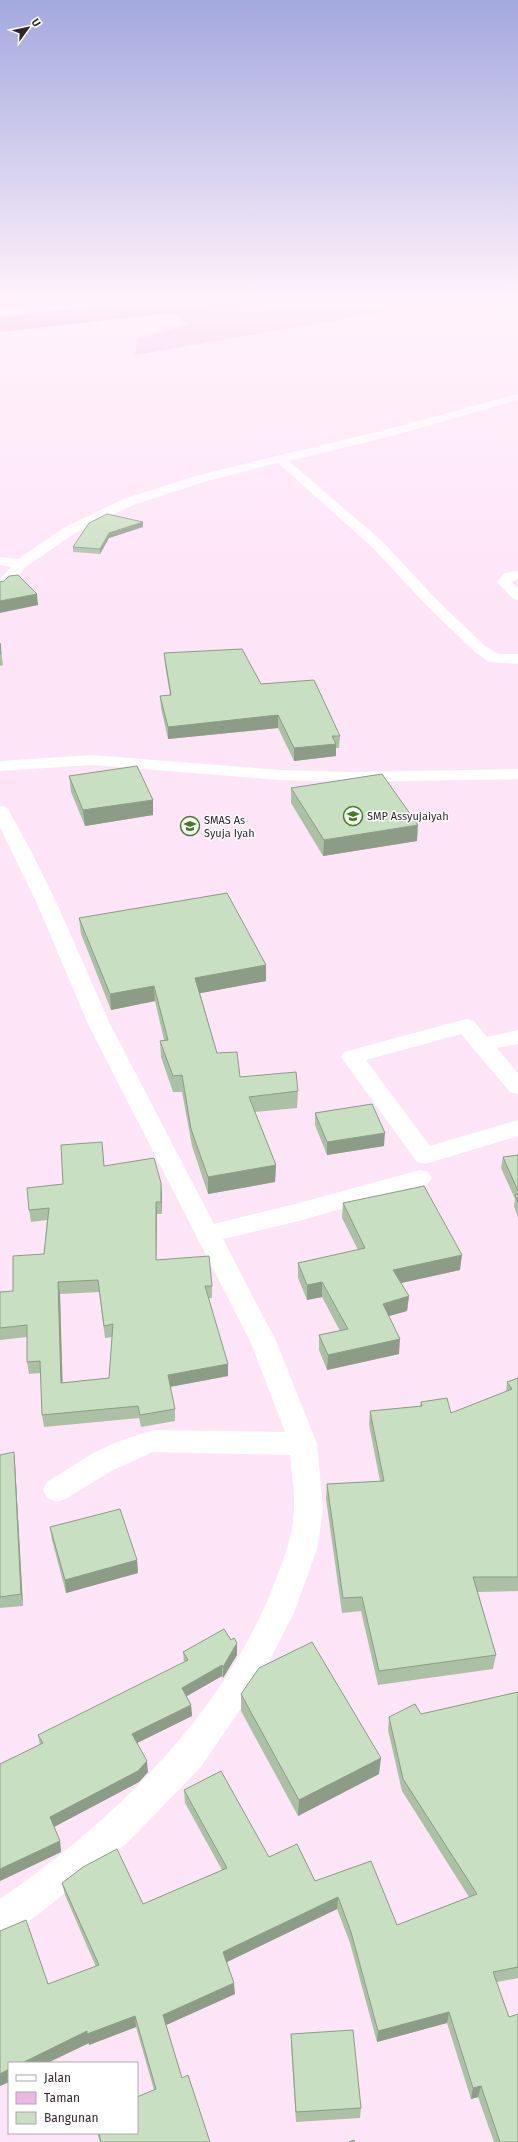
<svg xmlns="http://www.w3.org/2000/svg" width="518" height="2142" font-family="'Fira Sans',sans-serif">
<style>
.green{fill:#eeb6e2}
.lines{fill:none;stroke-linecap:round;stroke-linejoin:round}
.river{fill:#dd95cf;fill-rule:evenodd}
.street{fill:#fff;fill-rule:evenodd}
.secondary{fill:#fff;fill-rule:evenodd}
.wall{fill:#acc0a6;fill-rule:evenodd}
.shaded-wall{fill:#8c9c87}
.building{fill:#c8dfc1;stroke:#8c9c87;fill-rule:evenodd}
.labels{text-anchor:middle;stroke-width:3;stroke-linejoin:round;paint-order:stroke}
.poi-label{font-size:11px;fill:#31252e;stroke:#fff;text-anchor:start}
</style>
<rect width="100%" height="100%" fill="#fee4f7"/>
<g class="green">
<path d="M0 300H58L32 306 0 309Z"/>
<path d="M80 300H455L135 355 137 339 189 324 156 304 0 323V311Z"/>
</g>
<g class="lines">
<path class="river" d="M176 300H266L263 305 255 306 145 316 0 332V318Z"/>
<g class="street">
<path d="M518 394V400L395 435 289 461 383 542 438 601 485 646 498 654H518V664L489 662 475 652 428 607 373 548 278 463 207 481 133 505 75 533 26 567 5 591 0 592V579L11 567 0 565V557L18 559 65 527 123 499 199 475 388 429Z"/>
<path d="M518 571V579L512 582 518 588V600L513 599 497 582 504 573Z"/>
<path d="M92 755 280 770 349 772 518 769V779L349 782 280 780 92 765 0 771V761Z"/>
<path d="M0 806 6 807 9 811 31 851 58 906 110 1024 214 1224 299 1203 420 1170 428 1172 432 1178 428 1184 299 1221 223 1239 277 1343 317 1444 323 1507 318 1546 294 1613 257 1685 200 1768 126 1844 40 1913 13 1933 0 1938V1899C113 1823 228 1709 276 1579 285 1556 294 1531 294 1506 295 1489 291 1472 290 1455L153 1452 113 1470 67 1498 57 1502 47 1498 43 1490 47 1482 93 1453 117 1442 153 1430 285 1432 251 1343 88 1024 38 906 0 827Z"/>
<path d="M466 1019 474 1021 487 1037 518 1030V1044L497 1048 518 1073V1094L510 1092 461 1034 366 1060 430 1146 518 1120V1136L425 1164 417 1162 341 1057 344 1052Z"/>
</g>
<path class="secondary" d="M102 300H135L130 303 0 316V310Z"/>
</g>
<g class="wall">
<path d="M143 527 109 538 100 554 73 552V547Z"/>
<path d="M0 643 3 665 0 666Z"/>
<path d="M164 653 261 684 340 736 339 748H336V756L294 761 278 728 168 739 161 708 160 696 170 695 165 665Z"/>
<path d="M69 776 153 815 85 826 71 792Z"/>
<path d="M291 788 417 841 323 856 291 803Z"/>
<path d="M79 918 266 981 200 993 217 1053 240 1077 298 1091 297 1108 255 1112 276 1165 275 1182 208 1194 192 1146 182 1092H173L161 1057 160 1041 164 1040 155 1001 111 1010 81 934Z"/>
<path d="M315 1113 384 1146 327 1155 315 1125Z"/>
<path d="M518 1155V1218L514 1206 515 1199 501 1168 503 1157Z"/>
<path d="M104 1166 161 1183 162 1214H157L156 1260 212 1286V1298H209L228 1376 170 1387 175 1409V1421L141 1427 139 1418 44 1427 42 1415 41 1373 29 1374 27 1362V1337L0 1340V1292L13 1291 44 1254 47 1220 31 1222 29 1210 63 1184ZM99 1292 105 1338 112 1337 109 1378 62 1383 60 1294Z"/>
<path d="M343 1203 460 1270 401 1283 409 1296 407 1311 389 1316 399 1354 327 1370 319 1350V1335L340 1331 322 1297 307 1300 298 1278V1263L358 1250 342 1218Z"/>
<path d="M518 1378V1591L478 1592 496 1655 493 1669 378 1685 361 1611 342 1613 326 1499 327 1484 380 1481 369 1425 370 1411 420 1406 421 1402 451 1413 506 1392 507 1382Z"/>
<path d="M14 1452 15 1464 23 1606 0 1608V1455Z"/>
<path d="M50 1527 137 1560 138 1573 66 1593 52 1540Z"/>
<path d="M183 1652 237 1655 223 1678 222 1676 186 1696 191 1705 192 1716 137 1743 148 1772 139 1782 54 1827 60 1841 61 1852 0 1881V1764L40 1745 38 1735 184 1663Z"/>
<path d="M518 1692V1978L497 1982 518 2142H494L478 2097 471 2099 447 2023 377 2042 350 1943 337 1909 227 1962 235 1994 166 2025 182 2078 210 2142H100L97 2133H137L154 2090 136 2027 89 2045V2043L0 2086V1931L48 1984 96 1967 65 1895 62 1883 143 1904 222 1870 185 1803 184 1790 269 1857 397 1925 469 1897 402 1791 388 1730 389 1717 421 1714Z"/>
<path d="M241 1694 379 1774 298 1816 241 1711Z"/>
<path d="M291 2034 361 2108 360 2118 296 2122 291 2044Z"/>
</g>
<g class="shaded-wall">
<path d="M143 522V527L109 538 100 554V549L109 533Z"/>
<path d="M37 594 38 605 0 613V601Z"/>
<path d="M278 715V728L168 739V727Z"/>
<path d="M336 744V756L294 761V748Z"/>
<path d="M153 800V815L85 826 83 810Z"/>
<path d="M418 825 417 841 323 856 324 840Z"/>
<path d="M266 965V981L196 994 195 978Z"/>
<path d="M154 986 155 1001 111 1010 110 994Z"/>
<path d="M385 1133 384 1146 327 1155V1142Z"/>
<path d="M276 1165 275 1182 208 1194V1177Z"/>
<path d="M161 1183 162 1195V1214L161 1202Z"/>
<path d="M156 1202 157 1214 156 1272Z"/>
<path d="M462 1255 460 1270 392 1285 393 1270Z"/>
<path d="M58 1282 60 1294 63 1395 61 1383Z"/>
<path d="M322 1282V1297L307 1300V1285Z"/>
<path d="M409 1296 407 1311 382 1318 383 1304Z"/>
<path d="M400 1339 399 1354 327 1370 328 1355Z"/>
<path d="M228 1364V1376L169 1387 168 1375Z"/>
<path d="M14 1452 15 1464 23 1606 21 1594Z"/>
<path d="M137 1560 138 1573 66 1593 65 1580Z"/>
<path d="M237 1643V1655L223 1678V1667Z"/>
<path d="M222 1665V1676L182 1699V1688Z"/>
<path d="M191 1705 192 1716 133 1745 132 1734Z"/>
<path d="M381 1758 379 1774 298 1816 299 1800Z"/>
<path d="M147 1761 148 1772 139 1782 52 1828 50 1817Z"/>
<path d="M60 1841 61 1852 0 1881V1869Z"/>
<path d="M338 1897 337 1909 223 1964V1952Z"/>
<path d="M234 1983 235 1994 164 2026 163 2015Z"/>
<path d="M449 2012 447 2023 377 2042 378 2031Z"/>
<path d="M135 2016 136 2027 89 2045 87 2034Z"/>
<path d="M87 2031 89 2043 47 2063H22Z"/>
<path d="M9 2069V2082L0 2086V2074Z"/>
<path d="M481 2086 478 2097 471 2099 473 2088Z"/>
</g>
<g class="building">
<path d="M107 514 143 522 109 533 100 549 73 547 89 523Z"/>
<path d="M18 575 37 594 0 601V582L4 581 9 576Z"/>
<path d="M0 643 1 654H0Z"/>
<path d="M242 649 261 684 314 680 340 736H332L336 744 294 748 278 715 168 727 160 696 171 695 164 653Z"/>
<path d="M137 766 153 800 83 810 69 776Z"/>
<path d="M382 774 418 825 324 840 291 788Z"/>
<path d="M227 893 266 965 195 978 217 1053 237 1052 240 1077 296 1072 298 1091 249 1097 276 1165 208 1177 191 1129 182 1075 173 1076 160 1041 168 1040 154 986 110 994 79 918Z"/>
<path d="M372 1104 385 1133 327 1142 315 1113Z"/>
<path d="M102 1142 104 1166 154 1158 161 1183V1202H156V1260L209 1256 212 1286H205L228 1364 168 1375 175 1409 140 1415 138 1406 42 1415 40 1361 27 1362V1325L0 1328V1292L13 1291V1256L44 1254 49 1208 29 1210 27 1188 63 1184 61 1145ZM98 1280 104 1326 113 1324 109 1378 61 1383 58 1282Z"/>
<path d="M518 1155V1191L503 1157Z"/>
<path d="M424 1186 462 1255 393 1270 409 1296 383 1304 400 1339 328 1355 319 1335 348 1329 322 1282 307 1285 298 1263 365 1248 343 1203Z"/>
<path d="M518 1194V1202L515 1195Z"/>
<path d="M518 1378V1577H473L496 1655 379 1671 362 1597 343 1598 327 1484 384 1481 370 1411 422 1406 421 1402 447 1398 451 1413 512 1389 507 1382Z"/>
<path d="M14 1452 21 1594 0 1597V1455Z"/>
<path d="M120 1509 137 1560 65 1580 50 1527Z"/>
<path d="M224 1629 231 1640 234 1638 237 1643 223 1667 222 1665 182 1688 191 1705 132 1734 147 1761 138 1771 50 1817 60 1841 0 1869V1764L43 1743 38 1735 188 1660 183 1652Z"/>
<path d="M312 1642 381 1758 299 1800 241 1694 259 1668Z"/>
<path d="M518 1692V1967L493 1972 509 2017 518 2014V2142H500L481 2086 473 2088 449 2012 378 2031 351 1932 338 1897 223 1952 234 1983 163 2015 182 2078 188 2075 210 2142H101L99 2133H137V2097L156 2089 135 2016 87 2034V2031L22 2063H9V2069L0 2074V1931L26 1920 48 1984 99 1965 62 1883 83 1867 117 1849 143 1904 227 1868 184 1790 221 1771 269 1857 297 1844 315 1881 371 1861 397 1925 477 1894 403 1779 389 1717 415 1704 421 1714Z"/>
<path d="M353 2030 361 2108 296 2112 291 2034Z"/>
<path d="M354 2140 355 2142H349Z"/>
</g>
<linearGradient id="sky" x2="0" y2="1"><stop stop-color="#a3a8de"/><stop offset="0.5" stop-color="#fff3fb"/><stop offset="1" stop-color="#fff3fb" stop-opacity="0"/></linearGradient>
<rect width="518" height="600" fill="url(#sky)"/>
<defs>
<g id="school-ring" transform="scale(1)"><circle r="9.5" fill="#fff" stroke="#3e8021" stroke-width="1.5"/><path d="M0-5L7-2L0 1L-7-2ZM-4 1L0 2.5L4 1V4Q0 6-4 4Z" fill="#3e8021"/></g>
</defs>
<g fill-rule="evenodd">
<use href="#school-ring" x="353" y="816"/>
<use href="#school-ring" x="190" y="826"/>
</g>
<g class="labels">
<g class="poi-label">
<text x="367" y="820">SMP Assyujaiyah</text>
<text x="204" y="824">SMAS As<tspan x="204" dy="13">Syuja Iyah</tspan></text>
</g>
</g>
<rect x="8" y="2062" width="130" height="72" fill="#ffffff" stroke="#ada8ab"/>
<rect x="16" y="2075" width="20" height="6" fill="#ffffff" stroke="#ada8ab"/>
<text x="44" y="2082" font-size="12" fill="#31252e">Jalan</text>
<rect x="16" y="2092" width="20" height="12" fill="#eeb6e2" stroke="#ada8ab"/>
<text x="44" y="2102" font-size="12" fill="#31252e">Taman</text>
<rect x="16" y="2112" width="20" height="12" fill="#c8dfc1" stroke="#ada8ab"/>
<text x="44" y="2122" font-size="12" fill="#31252e">Bangunan</text>
<g transform="translate(28 28) rotate(57)" stroke="#ffffff" stroke-width="3" paint-order="stroke">
<path d="M0-3L7 15L0 10L-7 15Z" fill="#31252e"/>
<text y="-6" font-size="11" font-weight="bold" text-anchor="middle" fill="#31252e">U</text>
</g>
</svg>
